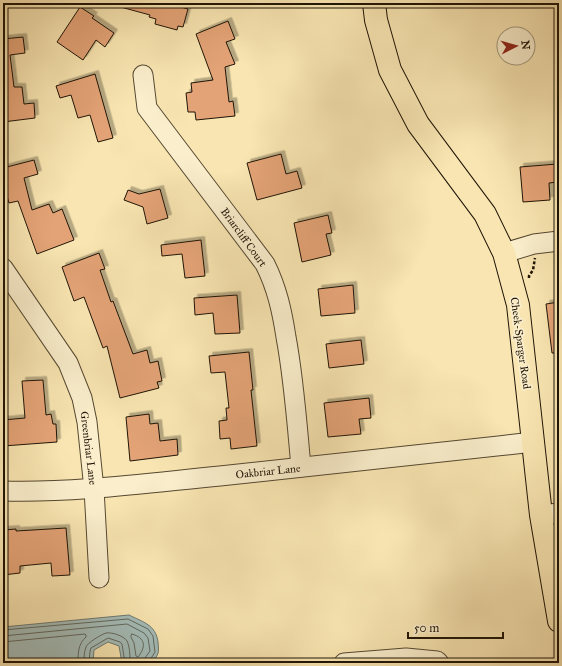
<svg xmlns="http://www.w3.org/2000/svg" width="562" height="666" font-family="'IM FELL Great Primer',serif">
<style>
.water{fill:#a4bcb8;stroke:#6f7971}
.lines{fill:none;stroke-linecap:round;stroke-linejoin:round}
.shore{stroke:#62685f;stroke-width:1}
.building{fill:#e3a376;stroke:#1f1406;filter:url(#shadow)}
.minor-casing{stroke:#554831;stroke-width:21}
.major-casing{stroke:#1f1406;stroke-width:24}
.path{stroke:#1f1406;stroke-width:2.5;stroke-dasharray:3 2;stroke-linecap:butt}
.minor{stroke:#faeecc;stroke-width:19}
.major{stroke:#f8e5b1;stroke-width:22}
.labels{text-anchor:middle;stroke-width:3.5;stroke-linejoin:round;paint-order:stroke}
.street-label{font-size:11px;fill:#1f1406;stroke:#faeecc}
</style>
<defs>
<filter id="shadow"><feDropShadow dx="3.5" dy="-3.5" stdDeviation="0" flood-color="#0004"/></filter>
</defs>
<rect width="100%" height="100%" fill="#f8e5b1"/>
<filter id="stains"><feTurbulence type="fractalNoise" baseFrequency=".005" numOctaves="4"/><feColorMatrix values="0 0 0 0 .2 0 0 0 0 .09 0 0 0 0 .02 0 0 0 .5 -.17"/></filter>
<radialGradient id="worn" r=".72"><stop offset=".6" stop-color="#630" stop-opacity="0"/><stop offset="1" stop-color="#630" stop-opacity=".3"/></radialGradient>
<path class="water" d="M129 615C143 622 156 625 158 642 159 654 159 653 152 663H122L119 646 108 642 94 650 93 663H3V627Z"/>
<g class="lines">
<g class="shore">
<path d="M3 630 128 619 148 629 153 636 155 652 150 660 149 663"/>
<path d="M132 634C146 638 146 647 138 657L136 656 134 643 131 637Z"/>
<path d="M3 636 127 624 144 633 148 638 150 651 145 658 144 663"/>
<path d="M3 642 85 634 86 635V637C78 644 78 653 78 663"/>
<path d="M84 663C84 658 84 652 86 647 87 643 102 634 106 633 112 632 124 636 127 641 130 647 130 657 130 663"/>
<path d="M89 663 90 651 91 648 108 638 120 642 122 644 125 663"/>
</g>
</g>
<g class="building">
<path d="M118 3H167L188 9 183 27 178 26 177 30 155 24 156 19 149 17 150 15 117 6Z"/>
<path d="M80 7 94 16 92 18 114 33 105 47 96 40 83 60 57 42Z"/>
<path d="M228 21 235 39 226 42 235 64 225 67 229 102 233 101 235 116 196 120 195 112H188L186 93 192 92 191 83 213 80 196 34Z"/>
<path d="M23 37 25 53 10 55 14 87H22L24 104 34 103 35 118 3 122V39Z"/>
<path d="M95 74 113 138 98 142 90 115 78 118 71 95 60 98 56 86Z"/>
<path d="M281 154 286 174 297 171 302 188 257 200 247 163Z"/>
<path d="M34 160 38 174 24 178 32 210 49 204 53 213 62 209 74 240 37 254 18 201 9 203 3 183V168Z"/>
<path d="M557 164 558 182 549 183 550 200 523 202 520 167Z"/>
<path d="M160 189 168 218 147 224 143 207 124 200 128 190 139 194Z"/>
<path d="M328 215 332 233 326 234 331 255 302 262 294 223Z"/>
<path d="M201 240 205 276 185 278 182 254 162 256 161 245Z"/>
<path d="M99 253 105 269 100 270 111 302 113 301 133 354 147 350 150 363 158 361 162 381 157 382 159 388 120 398 107 346 103 348 84 297 74 301 62 267Z"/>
<path d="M353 285 355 313 321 316 318 289Z"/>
<path d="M237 295 240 333 215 334 213 313 195 315 194 298Z"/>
<path d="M559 302V353H552L546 304Z"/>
<path d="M361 340 364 364 329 368 326 344Z"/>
<path d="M249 352 253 390H251L257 446 231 449 230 438 220 439 219 421 227 420 226 408H229L225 372 211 373 209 356Z"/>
<path d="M43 380 46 415 51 414 53 424H56L57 442 3 446V420L25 418 22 381Z"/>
<path d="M369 398 371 418 359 419 361 434 328 437 324 403Z"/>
<path d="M149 414 150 424 158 423 160 441 177 439 178 455 130 461 126 417Z"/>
<path d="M66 528 70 575 52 576 51 563 20 566V573L3 575V530L16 529V531Z"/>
</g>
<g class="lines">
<g class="minor-casing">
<g id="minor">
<path d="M143 75 147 108 265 264C277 288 282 311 286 337 294 380 297 424 301 467"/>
<path d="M504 253 534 244 559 241"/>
<path d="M3 268 68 363 82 398 87 422 94 489 99 578"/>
<path d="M3 491C76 493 148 483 220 476 325 465 429 454 533 442"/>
<path d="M541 515 559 513"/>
<path d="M344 663 406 658 437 661 439 663"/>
</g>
</g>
<g class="major-casing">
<path id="major" d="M374 3 376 20 390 70 418 124 485 214 504 253 518 305 541 515 559 621"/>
</g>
<path class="path" d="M529 278V276L533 270 535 258"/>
<use href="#minor" class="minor"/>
<use href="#major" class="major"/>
</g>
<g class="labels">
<g class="street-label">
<text transform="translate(244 237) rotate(54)" y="4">Briarcliff Court</text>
<text transform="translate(521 343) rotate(82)" y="4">Cheek-Sparger Road</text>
<text transform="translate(89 448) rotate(83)" y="4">Greenbriar Lane</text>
<text transform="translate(268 471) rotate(-6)" y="4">Oakbriar Lane</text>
</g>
</g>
<rect width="562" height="666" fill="none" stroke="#f8e5b1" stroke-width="16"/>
<rect x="4" y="4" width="554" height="658" fill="none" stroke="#1f1406" stroke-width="2"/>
<rect x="8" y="8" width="546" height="650" fill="none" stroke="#1f1406"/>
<g transform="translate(516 46) rotate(84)"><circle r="19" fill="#faeecc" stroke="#a2977d"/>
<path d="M0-3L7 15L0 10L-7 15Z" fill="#8f2418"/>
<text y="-6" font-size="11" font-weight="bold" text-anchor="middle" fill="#1f1406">N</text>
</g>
<path d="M408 632v6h95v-6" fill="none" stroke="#1f1406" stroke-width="2"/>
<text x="414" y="632" font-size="12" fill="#1f1406" stroke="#faeecc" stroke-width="3" paint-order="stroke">50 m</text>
<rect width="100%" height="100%" filter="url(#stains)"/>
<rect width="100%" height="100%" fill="url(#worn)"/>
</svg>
